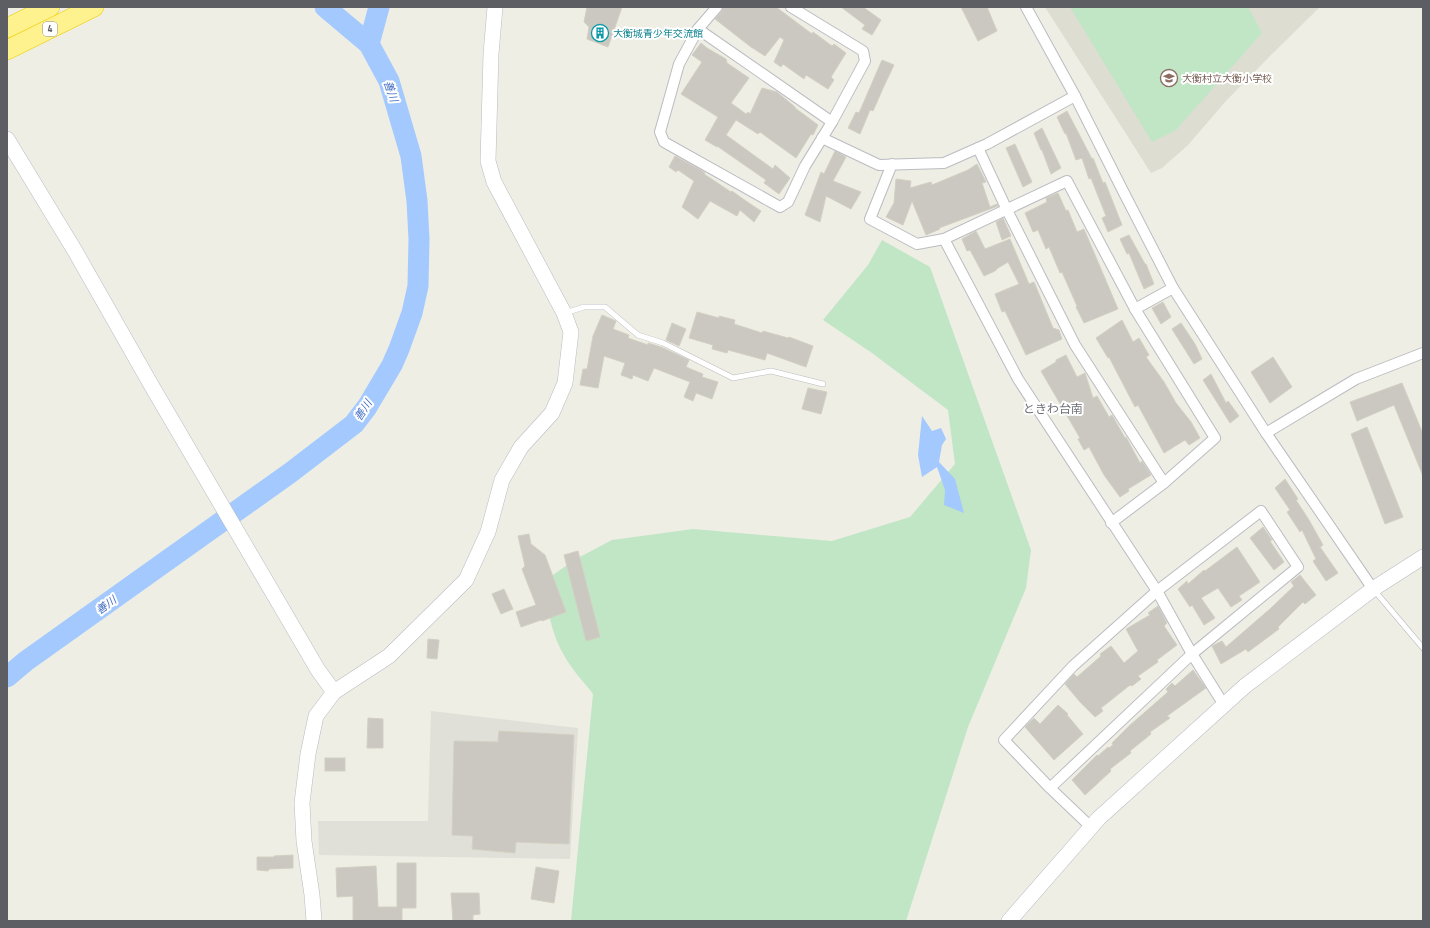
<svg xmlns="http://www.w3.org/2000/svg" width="1430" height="928" font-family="'Titillium Web','Noto Sans JP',sans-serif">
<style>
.industrial{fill:#e0dfd8}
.education{fill:#deddd2}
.green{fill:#c0e6c6}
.water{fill:#a3c9ff}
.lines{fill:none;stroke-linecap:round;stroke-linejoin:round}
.river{stroke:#a3c9ff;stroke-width:21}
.building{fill:#cac8c1;stroke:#d3d0c2}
.lane-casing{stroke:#bbbcc2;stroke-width:6}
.street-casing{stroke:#bbbcc2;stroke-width:12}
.secondary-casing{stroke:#b9bbc2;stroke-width:16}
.highway-casing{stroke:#f2cc01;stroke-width:20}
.lane{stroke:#fff;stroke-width:5}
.street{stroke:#fff;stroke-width:10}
.secondary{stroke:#fff;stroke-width:15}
.highway{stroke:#fdf28d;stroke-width:19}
.labels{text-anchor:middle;stroke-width:4;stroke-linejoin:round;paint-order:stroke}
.shield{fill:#fff;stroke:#8d8e92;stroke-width:1}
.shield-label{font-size:9px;font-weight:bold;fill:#5c5e64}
.culture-label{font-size:10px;fill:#0d838f;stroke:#fff;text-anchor:start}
.education-label{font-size:10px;fill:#785e54;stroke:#fff;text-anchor:start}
.water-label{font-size:11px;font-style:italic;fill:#456fc3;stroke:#fff}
.quarter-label{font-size:12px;fill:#6d7076;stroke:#fff}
</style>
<rect width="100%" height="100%" fill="#eeeee4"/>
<path class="industrial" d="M431 711 578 728 570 859 319 855 318 821H428Z"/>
<path class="education" d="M1045 7H1320L1271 55 1225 102 1188 145 1162 168 1151 173Z"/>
<g class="green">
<path d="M1070 7H1248L1262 33 1175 131 1152 142Z"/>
<path d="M882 240 930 267 1031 550 1026 588 968 727 906 921H571L593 694C584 682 572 670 565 657 551 634 546 606 546 580L574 560 612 540 693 529 832 541 910 517 955 464 948 410 872 353 823 320 868 265Z"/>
</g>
<path class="water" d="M922 416 932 431 941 428 946 439 942 445 939 462 955 479 964 513 944 505 945 490 937 467 922 477 918 455Z"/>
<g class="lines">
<g class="river">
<path d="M369 44 379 7"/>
<path d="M7 677 26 661 290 473 354 424 367 407 392 365 399 349 412 313 418 286 419 239 417 201 411 156 389 81 369 44 325 7"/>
</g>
</g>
<g class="building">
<path d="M587 7H622L608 47 587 39 589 27 584 22Z"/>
<path d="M723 7H776L812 34 813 32 832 46 834 44 846 53 831 77 834 80 828 89 806 75 804 79 783 64 781 67 774 62 784 40 780 37 765 56 751 47 715 19 722 11Z"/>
<path d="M841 7H863L881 20 872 35 862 29 865 25Z"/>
<path d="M961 7H987L997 31 978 41Z"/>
<path d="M701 43 707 48 726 59 727 63 749 78 731 103 746 114 748 112 750 114 762 88 777 92 795 107V108L818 125 813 135 811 134 796 158 760 132 758 134 736 120 726 135 773 169 775 165 790 178 779 194 764 183 766 180 717 146V147L705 140 718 117 681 94 702 62 692 55Z"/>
<path d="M882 60 894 65 884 86 873 111 870 110 860 134 848 128 856 112 859 113Z"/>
<path d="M1067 111 1092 159 1093 158 1103 183 1105 182 1122 225 1108 232 1102 218 1106 216 1091 178 1089 179 1082 158 1076 160 1066 133 1065 134 1057 117Z"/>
<path d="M1042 128 1061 168 1051 174 1042 150H1041L1034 133Z"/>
<path d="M1015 144 1032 182 1023 187 1006 148Z"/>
<path d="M835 151 846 157 833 181 861 192 851 209 826 196 820 222 805 215 821 172 824 174Z"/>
<path d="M675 156 701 170 705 173 704 174 731 192 732 191 746 201 761 211 754 222 740 210 737 216 710 201 698 219 682 207 694 181 678 170 676 172 669 167Z"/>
<path d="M977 164 986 182 982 183 990 207 997 204 998 206 939 228 940 229 926 235 912 201 903 225 886 217 894 203 896 179 911 181 910 188 931 182 932 185 968 170Z"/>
<path d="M1058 193 1066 211 1068 210 1077 232 1084 229 1118 309 1084 323 1076 307 1077 306 1062 272 1060 273 1049 247 1046 249 1038 230 1033 232 1025 213 1047 202 1046 198Z"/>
<path d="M1003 218 1011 236 1002 240 996 222Z"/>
<path d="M976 231 985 249 1010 239 1029 284 1034 282 1053 328 1059 330 1062 339 1026 355 1005 311 1002 312 995 294 1019 284 1008 262 998 268 995 271 984 276 970 250 967 251 962 239Z"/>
<path d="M1129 235 1145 264H1146L1154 284 1144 289 1129 253 1127 254 1120 239Z"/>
<path d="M1163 302 1171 317 1161 324 1152 308Z"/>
<path d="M697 312 719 318V316L735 320 734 324 762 333 763 331 788 338 789 337 813 346 806 367 767 353 765 360 728 350 727 353 712 349 713 345 689 338Z"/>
<path d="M602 315 616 321 613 329 629 335 628 338 648 345V343L661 347 689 360 686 367 703 374 702 377 718 382 712 399 696 393 693 401 684 397 690 382 654 368 648 381 633 375 632 379 621 375 625 363 604 356 598 388 580 385 583 369H587L593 336Z"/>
<path d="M1122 320 1133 342 1139 338 1149 355 1146 357 1164 382 1176 403 1191 422 1200 438 1189 445 1185 440 1164 453 1138 405 1135 407 1109 357 1108 358 1096 338Z"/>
<path d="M672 323 686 329 679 346 666 340Z"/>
<path d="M1181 323 1195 344 1202 359 1194 364 1172 329Z"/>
<path d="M1066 355 1077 377 1085 373 1093 398 1097 396 1109 417 1112 415 1125 438 1126 437 1140 463 1142 461 1151 475 1128 489 1129 491 1120 497 1104 475 1089 447 1084 450 1078 439 1080 438 1041 371 1056 362V360Z"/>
<path d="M1273 357 1292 387 1270 403 1251 372Z"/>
<path d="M1211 374 1226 403 1228 401 1239 416 1230 423 1203 380Z"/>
<path d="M1402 383 1423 434V476L1394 405 1357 421 1350 402Z"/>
<path d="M808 388 827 392 821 414 802 409Z"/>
<path d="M1367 427 1403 517 1385 524 1351 434Z"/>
<path d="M1285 479 1298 499 1296 500 1309 520 1323 545 1320 547 1338 573 1326 581 1313 561 1316 559 1302 530 1300 532 1287 512 1290 510 1275 488Z"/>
<path d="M1263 527 1272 540 1270 541 1284 562 1274 570 1250 538Z"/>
<path d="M529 534 531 544 545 555 566 612 542 621 541 620 521 627 516 612 536 605 522 569 525 566 518 536Z"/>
<path d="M1237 547 1260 582 1239 596 1242 600 1231 607 1218 588 1201 598 1215 618 1204 625 1192 605 1190 607 1178 589 1187 581 1188 584 1204 570 1205 571Z"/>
<path d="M578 551 600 637 586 641 564 555Z"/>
<path d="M1300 575 1316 595 1305 604 1303 602 1278 627 1279 629 1248 652 1246 649 1221 664 1212 646 1222 641 1226 647 1271 608 1294 586 1291 582Z"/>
<path d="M504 589 513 609 501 614 492 594Z"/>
<path d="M1158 606 1167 623 1164 626 1177 645 1157 660 1158 662 1138 676 1141 679 1132 686 1130 685 1101 708 1103 711 1095 717 1080 702 1065 684 1074 674 1077 677 1101 656 1100 654 1111 646 1124 663 1138 651 1126 629 1150 615 1148 613Z"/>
<path d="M428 639 439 640 437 659 427 658Z"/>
<path d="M1193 670 1206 688 1167 716 1170 718 1150 732 1151 734 1130 751 1131 753 1110 769 1111 771 1085 795 1072 780 1097 755 1098 756 1108 747 1109 748 1113 745 1112 743 1129 726 1168 692 1166 689 1172 683 1175 686Z"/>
<path d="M1058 705 1068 714 1067 715 1083 734 1054 760 1025 727 1034 718 1040 724Z"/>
<path d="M368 718 383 719V748H367Z"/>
<path d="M499 731 574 735 569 844 516 842 515 853 472 849 473 836 452 835 454 741 498 742Z"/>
<rect x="325" y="758" width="20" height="13"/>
<path d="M293 855V868L269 869 268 871 257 870V857H274V856Z"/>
<path d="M397 863H416V908H402V921H353V896L337 897 336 868 376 866 378 907H397Z"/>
<path d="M536 867 559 871 554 903 531 899Z"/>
<path d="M451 893H479L480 914 473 915V921H453Z"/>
</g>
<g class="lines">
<g class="lane-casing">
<g id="lane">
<path d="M565 313 584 307H605L638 335 663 343 733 378 771 371 823 384"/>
<path d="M1374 590 1423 648"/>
</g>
</g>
<g class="street-casing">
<g id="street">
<path d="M717 7 698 29 679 64 660 132 664 142 780 207 788 202 805 166 832 122 865 61 863 51 791 7"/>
<path d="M1026 7 1075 96 1124 193 1173 288 1266 433 1373 589"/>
<path d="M698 29 832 122"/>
<path d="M822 138 879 165 944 163 987 144 1075 96"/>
<path d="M978 148 1007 210 1075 345 1164 483"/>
<path d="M892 164 870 219 917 244 944 239 1067 181 1135 309 1215 438 1164 483 1111 523"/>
<path d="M944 239 1018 379 1157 591 1192 654 1224 705"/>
<path d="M1135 309 1173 288"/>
<path d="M1266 433 1356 379 1423 353"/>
<path d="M1050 788 1192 654 1298 567 1261 511 1157 591 1073 666 1004 740 1050 788 1091 827"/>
</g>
</g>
<g class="secondary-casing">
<g id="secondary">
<path d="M7 139 75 251 150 383 318 670 334 692"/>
<path d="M314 921 312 895 304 841 302 803 308 754 316 716 334 692 389 656 466 580 488 532 502 480 521 447 552 413 565 383 571 332 564 313 494 182 488 161 491 54 495 7"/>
<path d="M1009 921 1099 818 1245 686 1373 589 1423 557"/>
</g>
</g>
<g class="highway-casing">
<g id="highway">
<path d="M7 28 50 7"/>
<path d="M7 50 94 7"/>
</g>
</g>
<use href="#lane" class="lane"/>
<use href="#street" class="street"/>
<use href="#secondary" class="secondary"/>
<use href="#highway" class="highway"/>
</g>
<defs>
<g id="building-ring" transform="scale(0.9)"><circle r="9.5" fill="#fff" stroke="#0f9aa8" stroke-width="1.5"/><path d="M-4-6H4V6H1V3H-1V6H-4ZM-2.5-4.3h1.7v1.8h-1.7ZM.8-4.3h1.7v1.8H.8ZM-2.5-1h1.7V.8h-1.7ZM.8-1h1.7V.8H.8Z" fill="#0f9aa8"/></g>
<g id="school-ring" transform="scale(0.9)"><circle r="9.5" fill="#fff" stroke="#8d6e63" stroke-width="1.5"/><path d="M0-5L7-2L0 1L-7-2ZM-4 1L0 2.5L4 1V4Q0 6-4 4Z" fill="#8d6e63"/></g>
</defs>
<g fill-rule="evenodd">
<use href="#building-ring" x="600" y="33"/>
<use href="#school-ring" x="1169" y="78"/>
</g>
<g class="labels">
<rect class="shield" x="43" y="22" width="14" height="14" rx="3"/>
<g class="shield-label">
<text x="50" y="32">4</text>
</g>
<g class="culture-label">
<text x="613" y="37">大衡城青少年交流館</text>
</g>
<g class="education-label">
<text x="1182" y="82">大衡村立大衡小学校</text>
</g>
<g class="water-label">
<text transform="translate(391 91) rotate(71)" y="4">善川</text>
<text transform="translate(363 410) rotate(-57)" y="4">善川</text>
<text transform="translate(106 605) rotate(-36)" y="4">善川</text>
</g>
<g class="quarter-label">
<text x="1053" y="413">ときわ台南</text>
</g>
</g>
<rect width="1430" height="928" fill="none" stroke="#5c5e64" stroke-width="16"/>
</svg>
